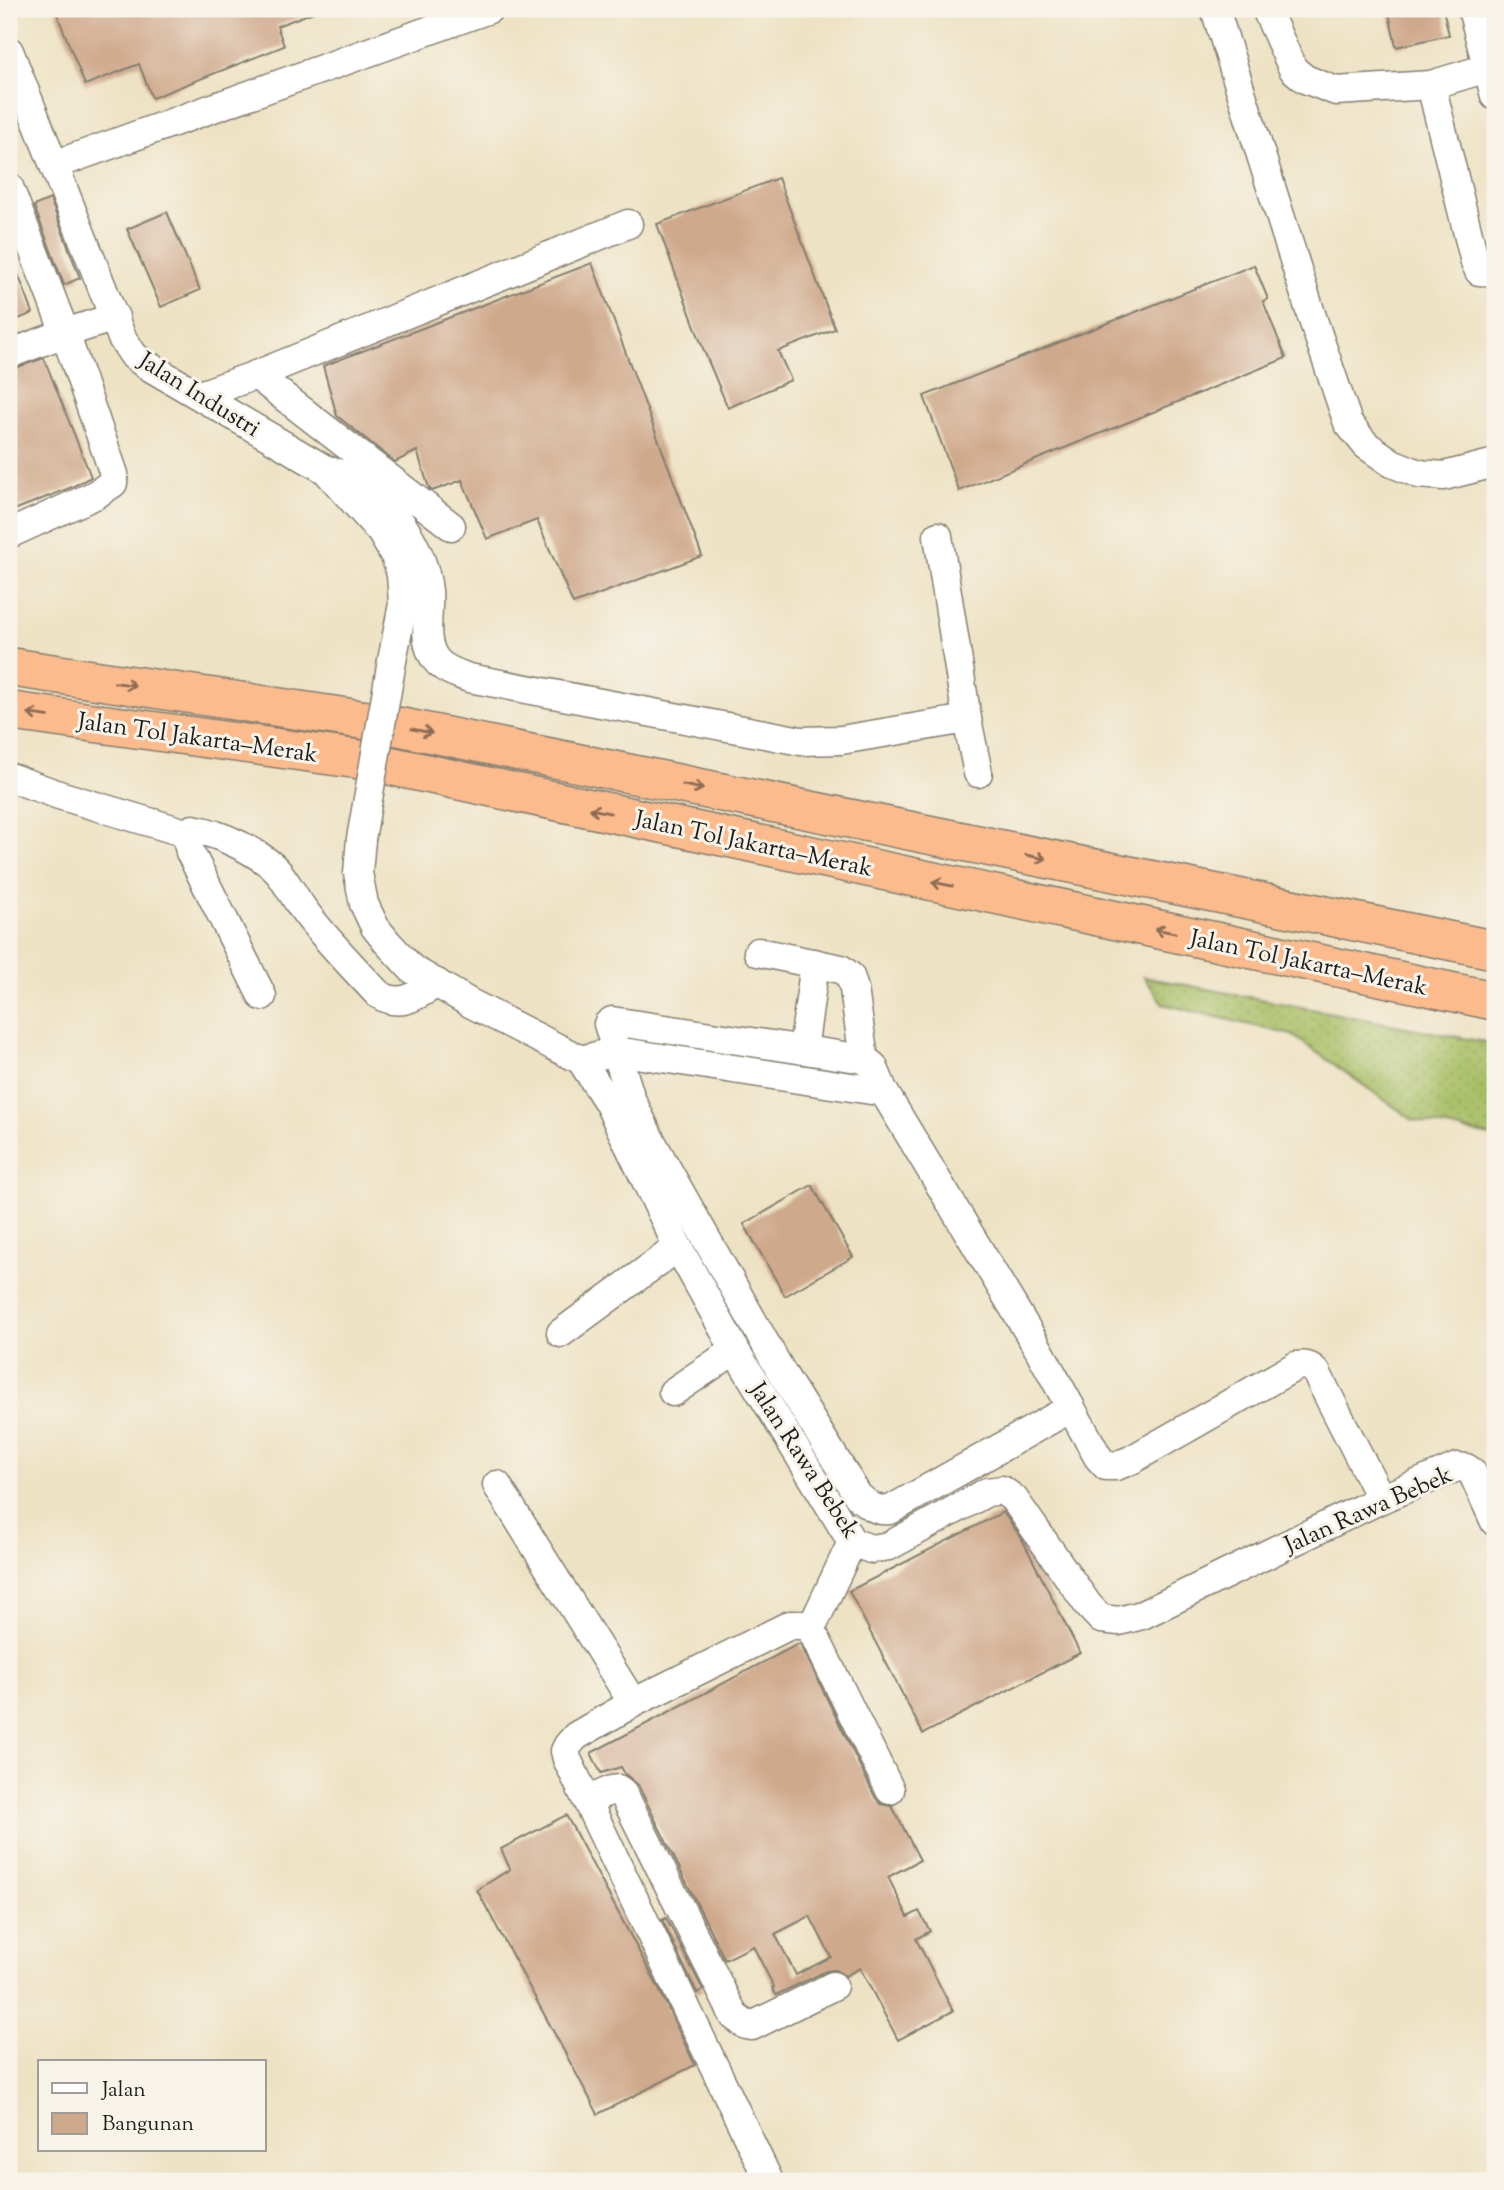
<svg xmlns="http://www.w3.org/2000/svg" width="1504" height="2190" font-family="'Sorts Mill Goudy',serif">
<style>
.grass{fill:url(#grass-dots);stroke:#626d40;stroke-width:2}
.building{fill:#cfa98c;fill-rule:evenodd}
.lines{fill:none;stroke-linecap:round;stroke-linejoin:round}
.minor-casing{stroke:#847f70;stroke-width:31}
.highway-casing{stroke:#847f70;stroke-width:41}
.minor{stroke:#fff;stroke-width:28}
.highway{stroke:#fbbb8d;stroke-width:38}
.minor-bridge-casing{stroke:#847f70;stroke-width:31;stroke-linecap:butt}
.minor-bridge{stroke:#fff;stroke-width:28}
.oneway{stroke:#8c6c54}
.labels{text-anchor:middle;stroke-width:6;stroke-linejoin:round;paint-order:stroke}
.street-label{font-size:24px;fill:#1c1c1c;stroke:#f7f3e8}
</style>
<defs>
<pattern id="grass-dots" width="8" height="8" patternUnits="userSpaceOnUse" patternTransform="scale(1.75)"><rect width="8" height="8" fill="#a7be63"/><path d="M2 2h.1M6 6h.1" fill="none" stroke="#8fa355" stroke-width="1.8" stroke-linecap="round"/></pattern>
</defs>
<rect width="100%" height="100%" fill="#f7f3e8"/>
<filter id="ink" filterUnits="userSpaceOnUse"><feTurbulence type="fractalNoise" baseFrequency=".0143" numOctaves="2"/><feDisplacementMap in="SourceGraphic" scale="14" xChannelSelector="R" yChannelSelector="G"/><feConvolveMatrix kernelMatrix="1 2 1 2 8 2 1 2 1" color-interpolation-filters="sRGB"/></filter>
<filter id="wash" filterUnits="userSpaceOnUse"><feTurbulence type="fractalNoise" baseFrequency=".00686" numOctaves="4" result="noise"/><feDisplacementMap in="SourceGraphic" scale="28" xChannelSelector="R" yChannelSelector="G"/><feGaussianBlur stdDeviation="1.57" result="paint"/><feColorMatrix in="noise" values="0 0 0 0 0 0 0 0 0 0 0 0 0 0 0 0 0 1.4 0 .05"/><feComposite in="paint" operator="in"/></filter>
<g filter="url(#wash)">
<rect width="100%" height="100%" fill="#ede2c3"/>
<path class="grass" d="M1144 977 1495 1044V1137L1413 1120 1292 1035 1163 1004Z"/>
<g id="blocks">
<g class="building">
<path d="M55 9H319V10L277 26 284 46 152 98 139 64 85 85Z"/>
<path d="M1388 9H1443L1449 35 1396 47Z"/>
<path d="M778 178 835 329 778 351 791 380 728 408 704 351 657 224Z"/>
<path d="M50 199 80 278 64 285 34 206Z"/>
<path d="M167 212 200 290 161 307 127 229Z"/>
<path d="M10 253 33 313 9 323V254Z"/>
<path d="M592 263 702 556 573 604 537 520 487 539 462 480 432 491 429 488 417 451 395 462 337 416 323 366Z"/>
<path d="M1254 265 1268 299 1263 301 1286 358 959 491 924 396Z"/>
<path d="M44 358 91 477 72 487 9 512V370Z"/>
<path d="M812 1185 853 1257 785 1296 744 1224Z"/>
<path d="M1003 1512 1022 1539 1080 1653 923 1734 849 1591Z"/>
<path d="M800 1643 875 1797 881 1804 892 1806 920 1860 888 1877 908 1917 919 1911 930 1931 916 1939 953 2011 898 2040 860 1968 845 1976 835 1970 826 1971 776 1995 772 1988 774 1987 753 1946 725 1960 638 1785 625 1774 621 1767 601 1773 591 1753ZM810 1916 831 1957 796 1975 775 1934Z"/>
<path d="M566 1815 658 1987 695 2065 598 2114 477 1890 510 1869 501 1849Z"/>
<path d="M666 1918 703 1990 697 1993 662 1920Z"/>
</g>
</g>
</g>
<g filter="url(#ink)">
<use href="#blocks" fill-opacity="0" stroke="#847f70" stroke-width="2"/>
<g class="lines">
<g class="minor-casing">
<g id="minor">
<path d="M1215 9 1312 317 1348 423 1366 445 1392 463 1419 474 1444 476 1495 463"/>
<path d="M1266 9 1293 69 1305 79 1336 91 1431 85 1487 68"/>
<path d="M1472 9 1495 96"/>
<path d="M9 51 122 338 134 356 145 364 326 470 381 532 395 556 401 574 403 604 392 661"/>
<path d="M1431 85 1475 262 1479 271 1495 272"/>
<path d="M54 165 489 9"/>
<path d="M9 187 65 333 115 317"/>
<path d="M9 354 65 333 114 474 113 483 95 495 9 534"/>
<path d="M256 375 451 526"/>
<path d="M200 395 256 375 628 224"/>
<path d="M326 470C332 472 340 473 347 476 388 493 424 548 428 591 430 613 421 641 436 660 444 670 458 674 469 678L801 741 841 740 967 719"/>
<path d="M938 536 967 719 978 773"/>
<path d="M9 777 59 795 186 833"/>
<path d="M361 839 358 873 364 904 375 927 387 942 412 969 470 1003 581 1060 608 1102 678 1247 735 1350 852 1542 871 1549 889 1546 987 1492 1002 1490 1014 1499 1088 1605 1101 1619 1119 1621 1142 1615 1381 1499 1457 1467 1466 1468 1472 1472 1495 1522"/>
<path d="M758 952 841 969 850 976 854 989 864 1059"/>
<path d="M262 996 190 852 186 833 193 829C219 833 262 853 279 873 289 886 296 900 306 913 328 942 354 968 378 994 401 1009 417 995 437 983"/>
<path d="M803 1050 815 963"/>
<path d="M581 1060 616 1051 884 1092 1038 1348 1098 1457 1106 1466H1116L1131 1460 1296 1366C1305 1365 1310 1365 1316 1372L1381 1499"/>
<path d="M884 1092 873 1066 864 1059 612 1021 608 1024 631 1099 649 1137 782 1373 858 1496C868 1505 877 1512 890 1510L1071 1408"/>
<path d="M561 1333 678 1247"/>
<path d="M673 1392 735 1350"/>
<path d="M497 1485 633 1703"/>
<path d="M811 1629 890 1790"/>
<path d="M588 1801 611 1790 618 1789 623 1793 734 2016 746 2025 752 2026 833 1986"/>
<path d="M769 2181 567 1759 565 1751 568 1745 576 1736 633 1703 790 1625H803L811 1629 852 1542"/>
</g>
</g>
<g class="highway-casing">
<g id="highway">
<path d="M9 667 371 721 1495 950"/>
<path d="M9 711 363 760 1495 1001"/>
</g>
</g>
<use href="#minor" class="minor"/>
<use href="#highway" class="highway"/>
<g class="minor-bridge-casing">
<path id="minor-bridge" d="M361 839 392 661"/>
</g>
<use href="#minor-bridge" class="minor-bridge"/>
</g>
<defs><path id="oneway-shaft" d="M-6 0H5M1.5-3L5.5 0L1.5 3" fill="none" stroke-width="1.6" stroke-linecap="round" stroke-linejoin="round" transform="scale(1.75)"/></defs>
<g class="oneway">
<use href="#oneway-shaft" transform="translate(125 684) rotate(8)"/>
<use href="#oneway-shaft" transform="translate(38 715) rotate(-172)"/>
<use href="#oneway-shaft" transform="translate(422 731) rotate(12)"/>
<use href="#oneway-shaft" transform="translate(693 787) rotate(12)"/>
<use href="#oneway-shaft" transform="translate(600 811) rotate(-168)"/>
<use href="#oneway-shaft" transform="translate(1036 857) rotate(12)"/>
<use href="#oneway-shaft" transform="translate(942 884) rotate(-168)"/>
<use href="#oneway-shaft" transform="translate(1165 931) rotate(-168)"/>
</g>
</g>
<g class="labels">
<g class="street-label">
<text transform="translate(200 394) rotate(32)" y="8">Jalan Industri</text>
<text transform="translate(198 737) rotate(8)" y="8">Jalan Tol Jakarta–Merak</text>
<text transform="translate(754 843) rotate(12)" y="8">Jalan Tol Jakarta–Merak</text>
<text transform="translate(1309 962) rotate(12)" y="8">Jalan Tol Jakarta–Merak</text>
<text transform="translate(805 1460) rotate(57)" y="8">Jalan Rawa Bebek</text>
<text transform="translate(1368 1509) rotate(-24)" y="8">Jalan Rawa Bebek</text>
</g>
</g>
<rect width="1504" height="2190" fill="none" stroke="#f7f3e8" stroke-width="35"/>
<rect x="38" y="2060" width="228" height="91" fill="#f7f3e8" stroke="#9f9d96" stroke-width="2"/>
<rect x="52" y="2083" width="35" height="10" fill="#ffffff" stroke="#9f9d96" stroke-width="2"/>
<text x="102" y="2096" font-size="21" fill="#1c1c1c">Jalan</text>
<rect x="52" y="2113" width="35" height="21" fill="#cfa98c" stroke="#9f9d96" stroke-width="2"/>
<text x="102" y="2130" font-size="21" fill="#1c1c1c">Bangunan</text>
</svg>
